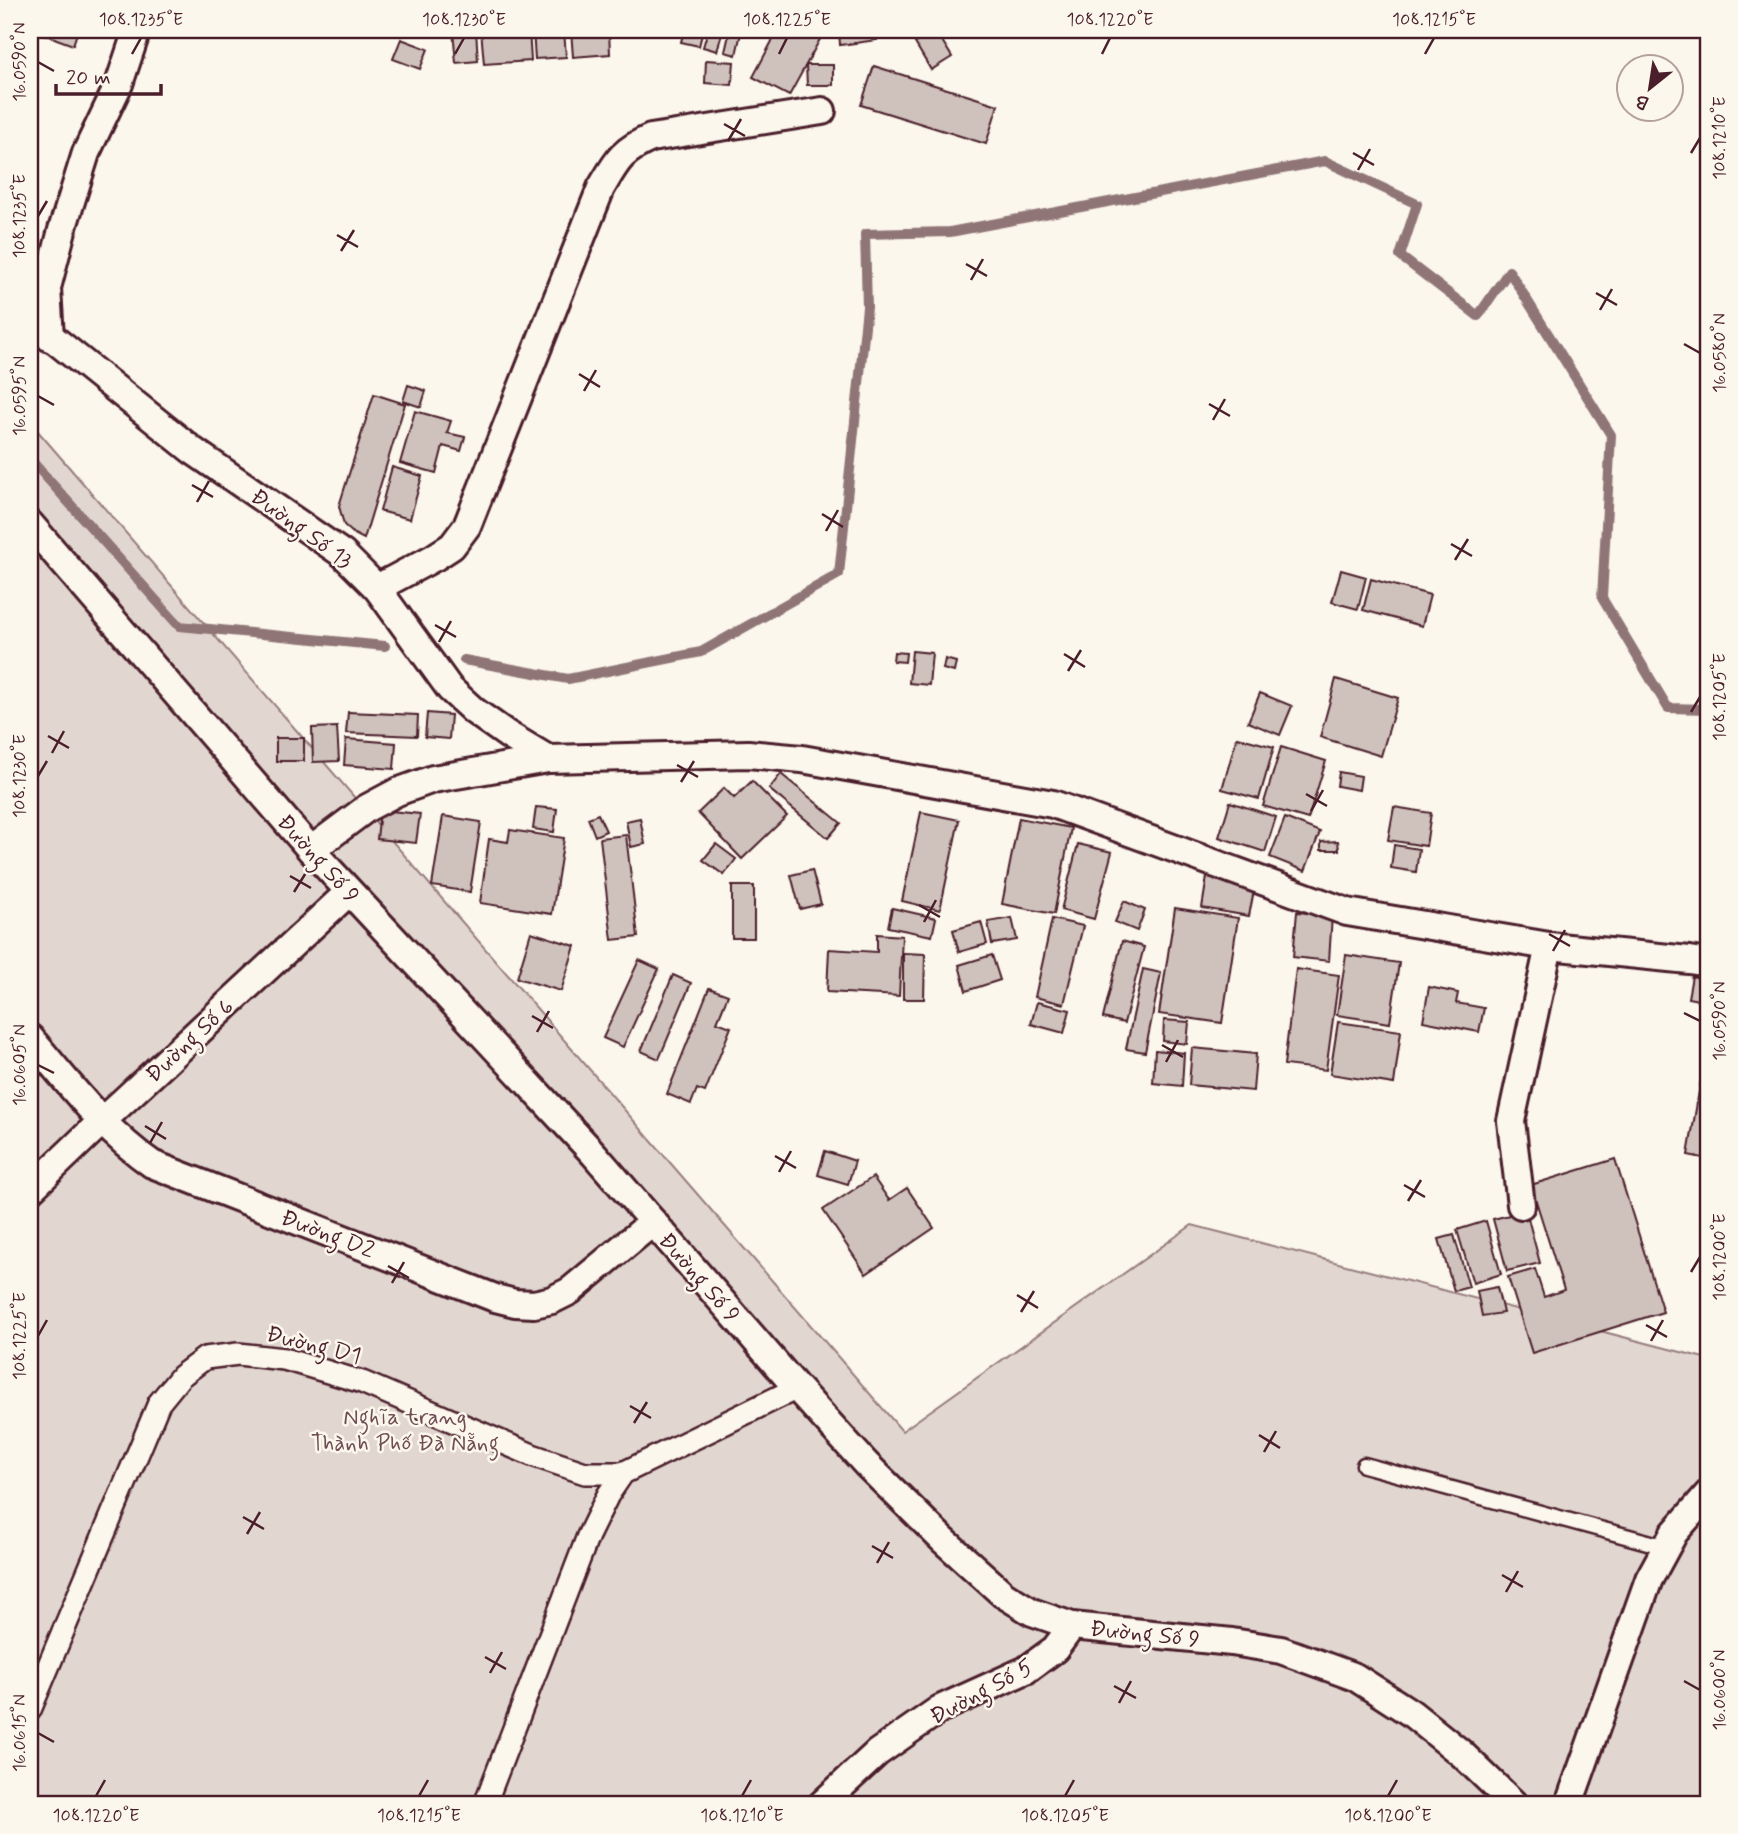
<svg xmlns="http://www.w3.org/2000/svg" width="1738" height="1834" font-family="Mynerve,sans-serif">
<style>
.green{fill:#e2d7d0;stroke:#967b7e;stroke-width:2}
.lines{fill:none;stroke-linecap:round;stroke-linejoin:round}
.stream{stroke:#907477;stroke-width:10}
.building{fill:#cfc2bc;stroke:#4a1f2b;stroke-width:2}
.service-casing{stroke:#4a1f2b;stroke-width:19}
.pedestrian-casing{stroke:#4a1f2b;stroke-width:26}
.minor-casing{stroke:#4a1f2b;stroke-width:32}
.service{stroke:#fbf7ec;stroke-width:14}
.pedestrian{stroke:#fbf7ec;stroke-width:21}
.minor{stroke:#fbf7ec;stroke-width:26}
.ticks{fill:none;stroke:#4a1f2b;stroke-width:2.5}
.labels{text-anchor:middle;stroke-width:5;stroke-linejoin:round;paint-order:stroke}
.street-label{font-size:23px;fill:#4a1f2b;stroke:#fbf7ec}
.park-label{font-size:23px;fill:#704d54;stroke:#fbf7ec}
.neatline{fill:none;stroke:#4a1f2b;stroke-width:2.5}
.ticks-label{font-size:18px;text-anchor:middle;fill:#4a1f2b}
</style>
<rect width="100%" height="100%" fill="#fbf7ec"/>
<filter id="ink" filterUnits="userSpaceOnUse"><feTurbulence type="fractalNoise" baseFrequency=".0143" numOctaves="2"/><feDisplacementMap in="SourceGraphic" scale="14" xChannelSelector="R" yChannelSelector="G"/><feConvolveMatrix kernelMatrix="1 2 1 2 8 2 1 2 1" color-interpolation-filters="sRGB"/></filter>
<g filter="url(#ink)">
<path class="green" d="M30 422 902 1431 1192 1225 1708 1359V1804H30Z"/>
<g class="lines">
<g class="stream">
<path d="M30 459 179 626 385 646"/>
<path d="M464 660 568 679 701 652 839 574 867 307 865 234 950 232 1325 161 1417 204 1400 256 1478 316 1509 271 1611 435 1602 598 1668 708 1708 709"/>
</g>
</g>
<g class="building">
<path d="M35 30H78L73 45 35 31Z"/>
<path d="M453 30H476L478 61 456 63Z"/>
<path d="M481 30H529L531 61 484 64Z"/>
<path d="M533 30H564L566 57 535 59Z"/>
<path d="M571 30H609L610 54 573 57Z"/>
<path d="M684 30H703L699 46 681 42Z"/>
<path d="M708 30H723L717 51 703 47Z"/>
<path d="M730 30 741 33 736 55 725 52Z"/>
<path d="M778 30H825L789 96 753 77Z"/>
<path d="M839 30H875L877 40 840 45Z"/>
<path d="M936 31 952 57 931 70 915 43Z"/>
<path d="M401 39 428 49 420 69 393 59Z"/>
<path d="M706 60 734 62 732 85 705 83Z"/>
<path d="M806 65H833V85H807Z"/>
<path d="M874 66 998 105 986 144 861 105Z"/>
<path d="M408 385 426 391 421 407 403 401Z"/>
<path d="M374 394 405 404 364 539 354 534 344 525 339 506Z"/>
<path d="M415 411 451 421 447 433 465 437 461 451 443 446 436 473 400 463Z"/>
<path d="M392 467 422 476 410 519 380 511Z"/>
<path d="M1341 570 1366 577 1358 609 1332 602Z"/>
<path d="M1371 579 1430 595 1422 626 1363 610Z"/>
<path d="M912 651 932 653 929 685 909 683Z"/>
<path d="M894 652 906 653 905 662 893 661Z"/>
<path d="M945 659 956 662 954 672 943 669Z"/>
<path d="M1336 679 1398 698 1381 756 1320 737Z"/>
<path d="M1260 693 1292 706 1280 735 1248 722Z"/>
<path d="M348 712 418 715 417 736 346 733Z"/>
<path d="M427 713 451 715 449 739 425 737Z"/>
<path d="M337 727 339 761 313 762 312 728Z"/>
<path d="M1237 737 1274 747 1259 799 1222 789Z"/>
<rect x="276" y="738" width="28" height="23"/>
<path d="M346 739 396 743 394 769 344 765Z"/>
<path d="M1281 747 1326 761 1308 819 1263 806Z"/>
<path d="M1339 772 1361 776 1359 790 1337 786Z"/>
<path d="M781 774 841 823 828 838 769 789Z"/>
<path d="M752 781 787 816 742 859 698 813 724 788 734 798Z"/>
<path d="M1230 802 1276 817 1265 852 1219 837Z"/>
<path d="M536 807 557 809 554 832 533 829Z"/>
<path d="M1394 807 1431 813 1426 846 1388 840Z"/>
<path d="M380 810 420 814 416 843 377 839Z"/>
<path d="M921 812 959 820 940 910 902 901Z"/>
<path d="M598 814 606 831 595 836 588 818Z"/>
<path d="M443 816 481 822 470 892 432 886Z"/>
<path d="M640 818 645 844 631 847 626 821Z"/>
<path d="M1019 818 1071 828 1054 914 1002 904Z"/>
<path d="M1285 818 1320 832 1305 871 1270 857Z"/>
<path d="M510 830 564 838 552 914 480 903 489 839 508 842Z"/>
<path d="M626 835 638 937 612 940 600 838Z"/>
<path d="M1338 841 1339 850H1321V842Z"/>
<path d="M716 844 736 859 724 875 703 860Z"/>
<path d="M1078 844 1112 852 1094 919 1061 910Z"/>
<path d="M1394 845 1419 849 1416 872 1391 868Z"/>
<path d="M812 870 821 904 800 909 791 875Z"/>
<path d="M1207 877 1255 885 1249 916 1202 908Z"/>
<rect x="732" y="886" width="22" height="52"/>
<path d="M1124 901 1145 910 1137 931 1115 922Z"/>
<path d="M892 908 936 918 932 936 888 927Z"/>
<path d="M1175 908 1238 918 1222 1023 1159 1014Z"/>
<path d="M1297 912 1332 915 1329 961 1293 957Z"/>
<path d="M1012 918 1017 940 992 944 988 922Z"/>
<path d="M1052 919 1083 926 1064 1004 1035 997Z"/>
<path d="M981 922 987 944 959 952 953 930Z"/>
<path d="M531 932 575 946 561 991 517 978Z"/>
<path d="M877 934 902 936 899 996 827 992 829 949 877 952Z"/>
<path d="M1122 941 1144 947 1124 1023 1103 1018Z"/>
<path d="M903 953 925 954 924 999H903Z"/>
<path d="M992 955 1000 980 966 991 959 965Z"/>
<path d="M1346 955 1399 963 1390 1023 1337 1015Z"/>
<path d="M639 960 659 969 623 1047 603 1038Z"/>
<path d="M1143 969 1161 973 1145 1052 1126 1049Z"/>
<path d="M1296 969 1339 975 1326 1070 1284 1065Z"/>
<path d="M673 975 691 983 659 1059 641 1051Z"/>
<path d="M1692 976 1708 980V1002L1688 998Z"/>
<path d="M1429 987 1458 993 1456 1003 1484 1008 1479 1032 1423 1021Z"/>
<path d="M709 988 728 995 717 1022 731 1027 705 1092 697 1089 691 1104 667 1094Z"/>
<path d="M1037 1002 1070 1010 1064 1033 1031 1024Z"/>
<path d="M1164 1020 1189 1022 1187 1044 1163 1041Z"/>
<path d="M1338 1022 1401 1031 1394 1084 1330 1074Z"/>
<path d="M1708 1039V1159L1688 1155Z"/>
<path d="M1192 1048 1256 1054 1253 1091 1189 1085Z"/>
<path d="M1155 1050 1184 1053 1182 1086 1153 1083Z"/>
<path d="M825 1151 855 1161 848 1184 818 1175Z"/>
<path d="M1615 1159 1663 1312 1532 1353 1508 1277 1535 1269 1544 1297 1564 1290 1531 1185Z"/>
<path d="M873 1177 889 1200 907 1188 934 1228 866 1274 823 1210Z"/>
<path d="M1526 1211 1540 1263 1507 1271 1493 1219Z"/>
<path d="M1486 1221 1501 1274 1473 1283 1457 1230Z"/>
<path d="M1454 1235 1469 1287 1454 1291 1439 1239Z"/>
<path d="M1497 1287 1503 1313 1482 1316 1477 1291Z"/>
</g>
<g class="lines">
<g class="service-casing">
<path id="service" d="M1364 1465 1666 1547"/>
</g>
<g class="pedestrian-casing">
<g id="pedestrian">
<path d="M30 1710 159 1403 181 1376 205 1358 238 1354 284 1359 362 1382 532 1455 585 1473H623"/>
<path d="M485 1804 588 1536 608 1495 623 1473 797 1388"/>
</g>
</g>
<g class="minor-casing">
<g id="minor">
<path d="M30 320 192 450 343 554 377 588 450 689 474 711 508 735 548 759"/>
<path d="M50 338 47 288 62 230 86 153 119 84 137 30"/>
<path d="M30 524 311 850 594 1154 797 1388 866 1464 942 1539 1003 1594 1032 1612 1072 1626 1232 1642 1281 1650 1355 1677 1411 1713 1462 1754 1514 1804"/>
<path d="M377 588 435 557 452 546 467 526 601 188C617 161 621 151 651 138L822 111"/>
<path d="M311 850 367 808 397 792 433 779 548 759 748 754 802 759 1053 804 1347 912 1549 946 1689 960 1708 963"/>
<path d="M30 1038C68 1082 104 1131 152 1164L495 1298 515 1303 534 1304 552 1300 570 1291 653 1222"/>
<path d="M30 1190 102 1121 349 892"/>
<path d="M1521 1205 1511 1121 1549 946"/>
<path d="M822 1804 877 1753 940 1709 1026 1670 1055 1649 1072 1626"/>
<path d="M1569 1804 1649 1579 1674 1533 1708 1494"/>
</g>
</g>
<use href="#service" class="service"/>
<use href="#pedestrian" class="pedestrian"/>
<use href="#minor" class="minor"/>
</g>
</g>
<path class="ticks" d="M132 54 141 38M455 54 464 38M779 54 787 38M1102 54 1110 38M1425 54 1434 38M38 62 54 71M724 124 745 136M728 141 741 119M1353 153 1374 165M1691 153 1700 138M1358 170 1370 149M38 216 47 201M337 235 358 247M341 251 354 230M966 264 987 276M971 280 983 259M1596 293 1617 305M1600 310 1612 289M1684 344 1700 353M579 374 600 387M584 391 596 370M38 396 54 405M1209 404 1230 416M1213 420 1225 399M192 485 213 497M197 502 209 481M822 514 843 527M826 531 838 510M1451 544 1472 556M1455 560 1468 539M435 625 456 637M439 642 451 621M1064 654 1085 667M1068 671 1081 650M1691 712 1700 697M48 736 69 748M52 753 64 731M677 765 698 777M38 776 47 761M681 782 694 761M1306 794 1327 806M1311 811 1323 790M290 876 311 888M294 892 307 871M919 905 940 917M924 922 936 900M1549 934 1570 946M1553 951 1565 930M1684 1013 1700 1021M532 1016 553 1028M537 1032 549 1011M1162 1045 1183 1057M1166 1062 1178 1040M38 1065 54 1073M145 1126 166 1139M150 1143 162 1122M775 1156 796 1168M779 1172 791 1151M1404 1185 1425 1197M1408 1201 1421 1180M388 1266 409 1278M1691 1272 1700 1257M392 1283 404 1262M1017 1295 1038 1308M1021 1312 1034 1291M1646 1325 1667 1337M38 1336 47 1320M1651 1341 1663 1320M630 1406 651 1418M634 1423 647 1402M1259 1435 1280 1448M1264 1452 1276 1431M243 1517 264 1529M247 1534 260 1512M872 1546 893 1558M877 1563 889 1542M1502 1575 1523 1587M1506 1592 1518 1571M485 1657 506 1669M490 1673 502 1652M1684 1681 1700 1690M1114 1686 1136 1698M1119 1703 1131 1681M38 1733 54 1742M96 1796 105 1780M419 1796 428 1780M742 1796 751 1780M1065 1796 1074 1780M1388 1796 1397 1780"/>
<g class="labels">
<g class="street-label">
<text transform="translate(302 528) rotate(36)" y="8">Đường Số 13</text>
<text transform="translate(319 858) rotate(48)" y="8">Đường Số 9</text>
<text transform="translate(189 1040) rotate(-43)" y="8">Đường Số 6</text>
<text transform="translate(328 1233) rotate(21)" y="8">Đường D2</text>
<text transform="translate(700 1277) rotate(49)" y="8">Đường Số 9</text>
<text transform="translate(314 1344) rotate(14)" y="8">Đường D1</text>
<text transform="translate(1145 1633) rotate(6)" y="8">Đường Số 9</text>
<text transform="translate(981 1691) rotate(-28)" y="8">Đường Số 5</text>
</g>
<g class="park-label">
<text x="405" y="1424">Nghĩa trang<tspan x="405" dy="26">Thành Phố Đà Nẵng</tspan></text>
</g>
</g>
<rect width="1738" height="1834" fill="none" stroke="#fbf7ec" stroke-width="77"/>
<g transform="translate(1650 88) rotate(210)"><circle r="33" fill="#fbf7ec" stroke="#b4a19f" stroke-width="2"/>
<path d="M0-5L12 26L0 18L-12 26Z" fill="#4a1f2b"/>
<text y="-10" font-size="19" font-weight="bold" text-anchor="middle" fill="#4a1f2b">B</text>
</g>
<path d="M56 84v10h105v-10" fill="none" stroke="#4a1f2b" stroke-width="3.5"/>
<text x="66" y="84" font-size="21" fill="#4a1f2b" stroke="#fbf7ec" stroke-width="5" paint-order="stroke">20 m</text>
<rect x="38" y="38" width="1662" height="1758" class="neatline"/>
<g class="ticks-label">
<text x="141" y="25">108.1235°E</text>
<text x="464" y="25">108.1230°E</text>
<text x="787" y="25">108.1225°E</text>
<text x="1110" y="25">108.1220°E</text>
<text x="1434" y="25">108.1215°E</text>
<text transform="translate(19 62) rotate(-90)" y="6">16.0590°N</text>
<text transform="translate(1719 138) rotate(-90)" y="6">108.1210°E</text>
<text transform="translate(19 216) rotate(-90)" y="6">108.1235°E</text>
<text transform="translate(1719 353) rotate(-90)" y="6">16.0580°N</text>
<text transform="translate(19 396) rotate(-90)" y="6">16.0595°N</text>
<text transform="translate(1719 697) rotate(-90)" y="6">108.1205°E</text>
<text transform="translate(19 776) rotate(-90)" y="6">108.1230°E</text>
<text transform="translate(1719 1021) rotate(-90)" y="6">16.0590°N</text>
<text transform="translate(19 1065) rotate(-90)" y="6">16.0605°N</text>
<text transform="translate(1719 1257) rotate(-90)" y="6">108.1200°E</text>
<text transform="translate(19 1336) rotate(-90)" y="6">108.1225°E</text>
<text transform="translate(1719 1690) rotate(-90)" y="6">16.0600°N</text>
<text transform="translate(19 1733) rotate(-90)" y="6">16.0615°N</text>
<text x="96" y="1821">108.1220°E</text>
<text x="419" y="1821">108.1215°E</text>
<text x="742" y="1821">108.1210°E</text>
<text x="1065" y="1821">108.1205°E</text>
<text x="1388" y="1821">108.1200°E</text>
</g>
</svg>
